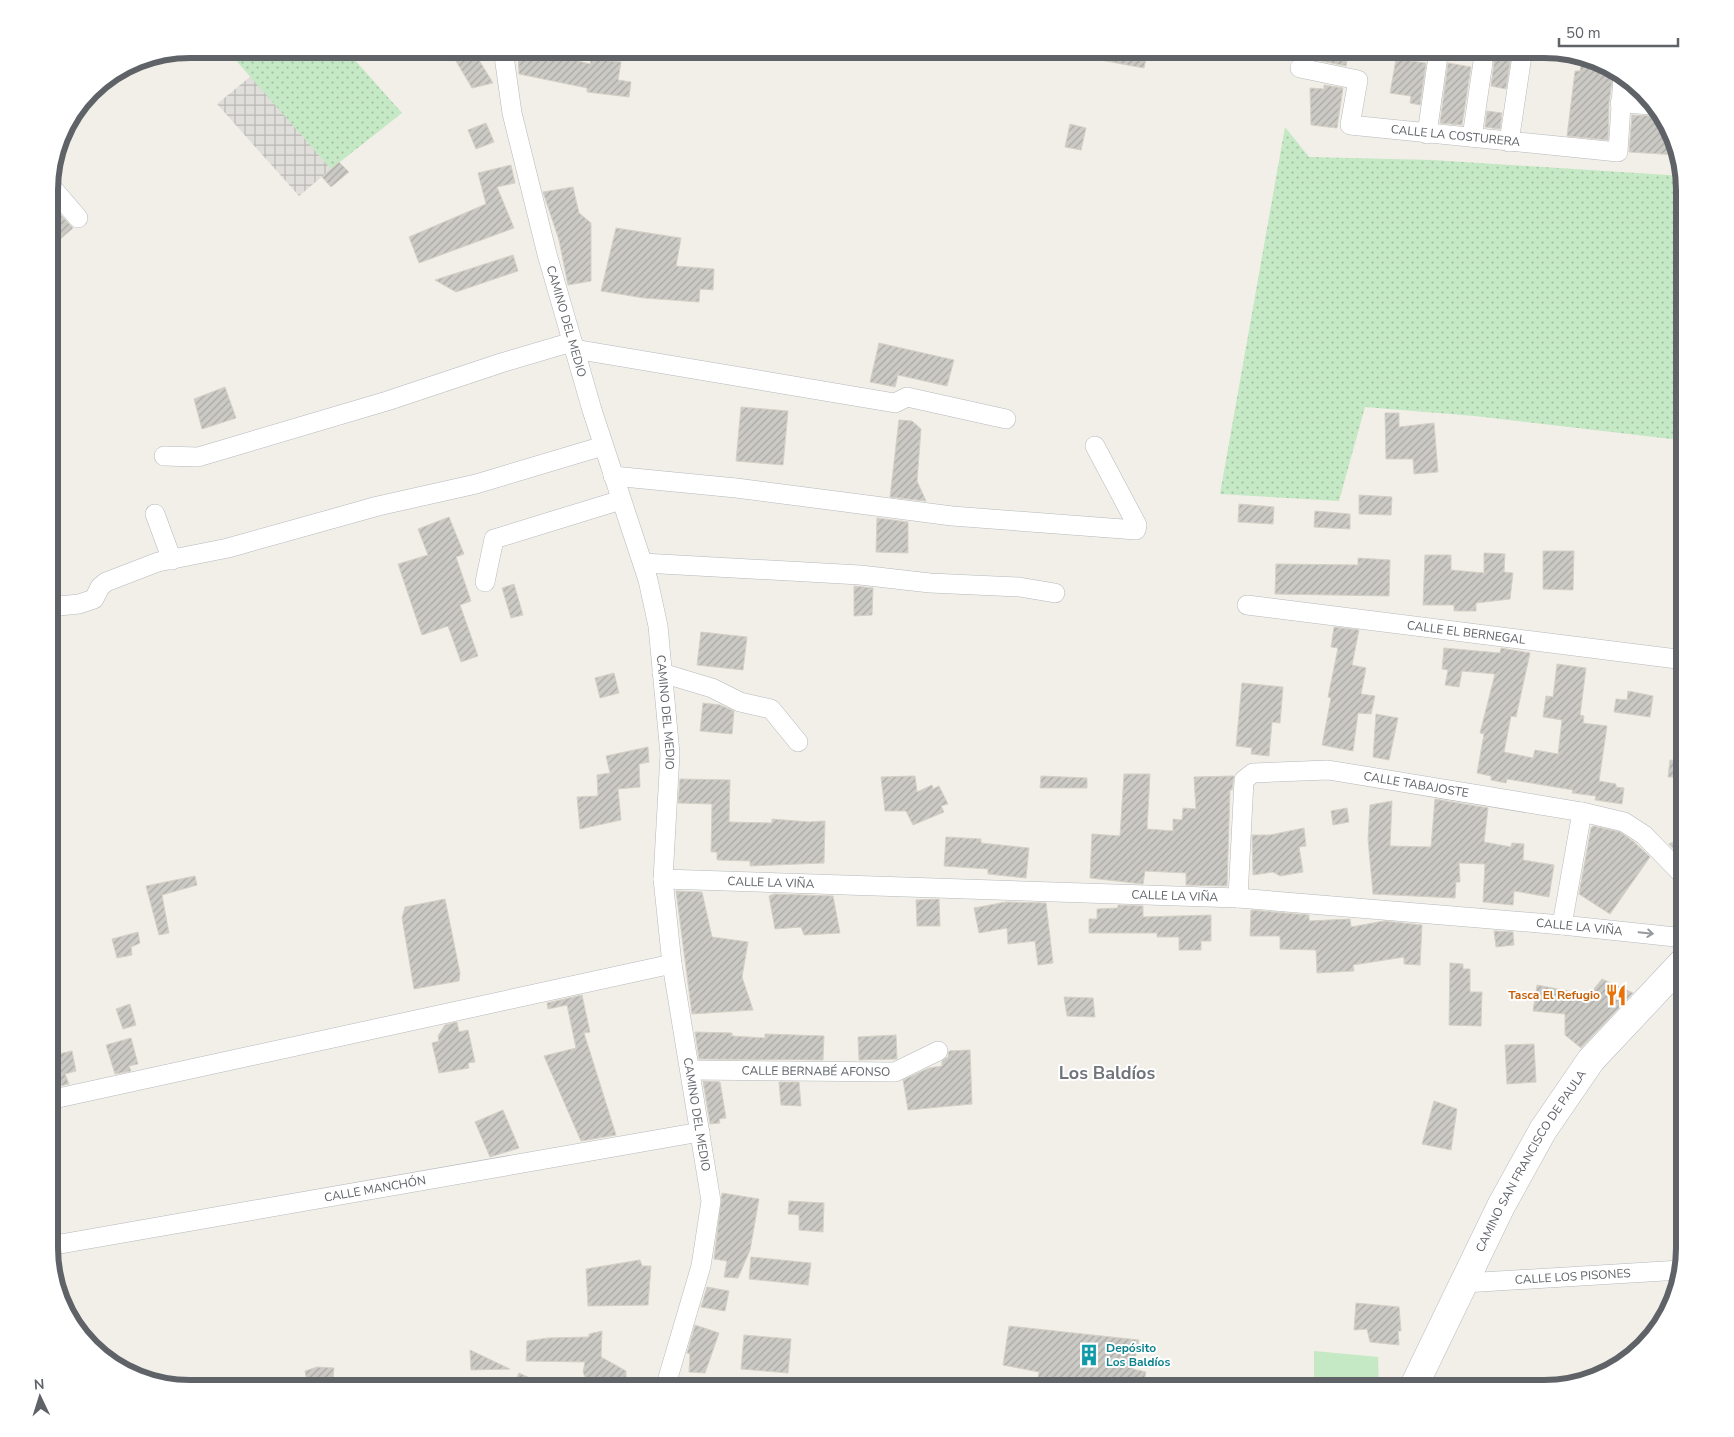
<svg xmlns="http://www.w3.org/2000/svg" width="1734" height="1437" font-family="'Nunito Sans',sans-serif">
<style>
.industrial{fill:url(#industrial-grid)}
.grass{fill:url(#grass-dots)}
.park{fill:#c5e8c5}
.building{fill:url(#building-hatch);stroke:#d6d1c6}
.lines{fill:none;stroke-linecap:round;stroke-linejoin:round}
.street-casing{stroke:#b5b8bc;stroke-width:20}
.secondary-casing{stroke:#b6babf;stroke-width:29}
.street{stroke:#fff;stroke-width:19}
.secondary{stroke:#fff;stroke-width:28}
.oneway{stroke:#979a9d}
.labels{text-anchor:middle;stroke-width:4;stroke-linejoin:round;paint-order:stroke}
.street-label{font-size:12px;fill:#5f6368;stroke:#fff}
.food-label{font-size:12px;font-weight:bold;fill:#c56008;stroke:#fff;text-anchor:end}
.culture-label{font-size:12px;font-weight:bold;fill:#0d838f;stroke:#fff;text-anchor:start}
.district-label{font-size:18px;font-weight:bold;fill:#70757a;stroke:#fff}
.rim{fill:none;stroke:#5f6368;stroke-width:6}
</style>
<defs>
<pattern id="industrial-grid" width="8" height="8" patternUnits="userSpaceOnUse" patternTransform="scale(1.25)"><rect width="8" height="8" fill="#e0deda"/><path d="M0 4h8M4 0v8" fill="none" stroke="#b9b8b5"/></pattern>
<pattern id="grass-dots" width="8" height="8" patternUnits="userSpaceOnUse" patternTransform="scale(1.25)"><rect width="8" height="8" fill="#c5e8c5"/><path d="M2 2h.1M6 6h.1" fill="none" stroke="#a3c0a4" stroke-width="1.8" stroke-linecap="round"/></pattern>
<pattern id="building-hatch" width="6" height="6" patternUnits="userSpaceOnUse" patternTransform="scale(1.25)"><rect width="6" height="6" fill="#cccac5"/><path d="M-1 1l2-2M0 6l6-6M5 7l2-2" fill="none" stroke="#a9a8a4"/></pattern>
</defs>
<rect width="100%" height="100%" fill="#f1efe8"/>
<path class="industrial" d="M251 76 331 169 299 196 217 104Z"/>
<g class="grass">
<path d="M226 49H345L402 113 331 169Z"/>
<path d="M1285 127 1309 157 1432 160 1683 176 1685 190V324H1680V440L1475 416 1365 407 1339 501 1220 494Z"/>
</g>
<path class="park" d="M1314 1351 1378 1357 1379 1386C1368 1393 1328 1383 1314 1380Z"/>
<g class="building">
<path d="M473 49H492L479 60 493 83 472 88 456 61Z"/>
<path d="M518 49H531L590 64 591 59 621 62 618 80 631 82 629 97 587 92V88L519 74Z"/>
<path d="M1074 49H1148L1144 68 1073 55Z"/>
<path d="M1314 49H1349L1346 66 1312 59Z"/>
<path d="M1490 49H1512L1506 89 1491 86 1494 63 1489 53Z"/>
<path d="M1582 56 1598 59 1614 69 1609 102 1608 140 1567 136 1575 71H1580Z"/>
<path d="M1396 59 1426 63 1420 105 1410 103 1411 96 1390 93Z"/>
<path d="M1448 63 1471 67 1462 125 1440 123Z"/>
<path d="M1634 82 1637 84 1644 93H1633Z"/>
<path d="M1324 85 1343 88 1337 128 1311 125 1310 88 1324 89Z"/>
<path d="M1487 111 1502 113 1500 129 1485 127Z"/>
<path d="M1659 114 1674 136 1678 155 1629 152 1632 115 1652 116Z"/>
<path d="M486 123 494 142 476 149 468 130Z"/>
<path d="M1070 124 1086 128 1081 150 1065 147Z"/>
<path d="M339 162 349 172 331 187 322 177Z"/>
<path d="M511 165 515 183 497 187 514 228 419 263 409 237 486 204 478 173Z"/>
<path d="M573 187 579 213 591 223V281L568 285 559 240 543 192Z"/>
<path d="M57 211 73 228 49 249V218Z"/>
<path d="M616 228 681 238 676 266 714 269 713 290 700 289 699 302 644 298 601 291Z"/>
<path d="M513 255 518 271 456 292 435 280Z"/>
<path d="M879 343 954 360 947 386 898 375 895 387 870 382Z"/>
<path d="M225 387 236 418 202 429 194 399Z"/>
<path d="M741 407 788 411 783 465 736 461Z"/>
<path d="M1385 413H1399V427L1434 423 1438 472 1414 474 1413 459H1386Z"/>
<path d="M899 420 912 421 921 429 917 481 926 501 890 497Z"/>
<path d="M1359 495 1392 497 1391 515 1359 514Z"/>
<path d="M1239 504 1274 507 1273 524 1238 522Z"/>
<path d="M1315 511 1350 514V529L1314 527Z"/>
<path d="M449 517 464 554 456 557 471 601 460 605 478 656 461 662 448 626 422 635 398 564 428 555 418 529Z"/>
<path d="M877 518 908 522V553L876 552Z"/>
<path d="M1543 551H1574L1573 590 1543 589Z"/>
<path d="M1484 553 1505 554 1504 572 1513 573 1510 599 1476 603V611H1454V605H1423L1425 555H1451V570L1484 573Z"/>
<path d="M1358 558 1390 560 1389 596 1275 594 1276 564 1358 565Z"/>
<path d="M514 584 523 615 511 618 502 588Z"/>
<path d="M854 586 873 588 872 615 854 616Z"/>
<path d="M1334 627 1359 630 1352 665 1366 668 1361 694 1375 696 1371 714 1358 713 1353 751 1322 745 1331 698 1328 697 1338 648 1331 647Z"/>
<path d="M701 632 747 637 743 670 697 665Z"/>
<path d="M1444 648 1500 653 1501 648 1530 653 1516 717 1511 716 1504 752 1533 758 1535 750 1558 754 1562 720 1543 717 1546 696 1553 697 1557 664 1586 668 1580 715 1584 716 1583 723 1607 726 1599 781 1616 784V787L1624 788 1622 804 1595 800 1596 796 1572 793 1573 790 1507 779 1506 783 1491 780V776L1477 773 1484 734 1480 733 1495 674 1462 671 1459 687 1445 685 1448 670 1442 669Z"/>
<path d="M614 673 619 693 600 698 595 678Z"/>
<path d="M1242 683 1283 687 1280 723 1272 722 1269 756 1251 754 1252 748 1236 746Z"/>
<path d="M1628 691 1653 696 1650 717 1614 712 1616 699 1627 700Z"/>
<path d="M703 703 720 705 734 711 732 734 700 731Z"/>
<path d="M1376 714 1398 718 1389 760 1373 757Z"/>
<path d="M648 747 649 762 639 764 640 787 618 789 621 820 580 829 577 797 598 796 597 775 610 773 606 756Z"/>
<path d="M1670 760 1685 761V777H1668Z"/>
<path d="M1124 774H1150L1147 829 1173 831V819L1182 820 1183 808 1196 809 1194 777 1234 776 1232 790H1230L1227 886 1186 885V873L1145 871 1143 884 1090 878 1092 834 1120 836Z"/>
<path d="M915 776 917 792 932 785 933 789 939 786 948 804 941 806 944 812 913 825 906 811H885L881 777Z"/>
<path d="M1041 776 1087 778V788H1040Z"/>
<path d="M680 779 730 780 729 822 772 823V819L809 822 825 821 824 863 750 866V861L717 860V852H711L712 804 678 803Z"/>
<path d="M1435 799 1488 808 1484 842 1511 847 1512 843 1524 844 1523 860 1554 865 1549 897 1514 891 1513 905 1483 902 1485 864 1459 863 1460 882H1456L1455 898 1373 894 1368 839 1370 805 1392 801 1390 846 1431 847Z"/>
<path d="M1347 808 1349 822 1333 825 1331 811Z"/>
<path d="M1593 826 1620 832 1634 842 1650 857 1610 914 1579 894 1591 828Z"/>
<path d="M1304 828 1306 846 1299 847 1303 872 1280 876 1273 872 1253 875 1252 835H1270Z"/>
<path d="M1685 836V861L1669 844Z"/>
<path d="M946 837 981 839V843L1029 848 1026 878 988 874V869L944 866Z"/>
<path d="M195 876 197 885 162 895 169 933 159 935 146 886Z"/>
<path d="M676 891 702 892 712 937 748 942 742 977 753 1010 692 1014Z"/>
<path d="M774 894 833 896 840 933 804 935 801 927 775 929 769 896Z"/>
<path d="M445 899 460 973 459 981 414 989 402 918 405 907Z"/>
<path d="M939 899 940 926H917L916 900Z"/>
<path d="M1006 902 1046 903 1053 963 1038 965 1035 941 1008 944 1007 928 979 933 974 908Z"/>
<path d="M1118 905 1143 906V917L1211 915V941H1201V950H1179V937H1157V933H1089V919H1097V909L1118 908Z"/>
<path d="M1251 910 1309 915V921L1350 919 1351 927 1384 921 1422 925 1420 965 1404 964V957L1353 965 1354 971 1317 973 1316 950 1280 949V936H1250Z"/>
<path d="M1494 931 1513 932 1514 945 1496 947Z"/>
<path d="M138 932 140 943 131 947 132 955 117 958 112 939Z"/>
<path d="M1450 963 1463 964V969H1470V992H1482L1481 1026 1449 1025Z"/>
<path d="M1602 979 1633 993 1581 1048 1565 1035V1014L1533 1011 1537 985 1589 995Z"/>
<path d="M582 995 590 1032 584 1033 616 1135 581 1141 544 1056 576 1048 567 1005 548 1009 547 1003Z"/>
<path d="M1064 997 1093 998 1095 1017 1067 1016Z"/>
<path d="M130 1004 136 1025 123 1029 116 1009Z"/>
<path d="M457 1022 459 1032 468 1030 475 1062 468 1063 469 1068 439 1073 432 1043 439 1041 438 1036 445 1025Z"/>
<path d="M695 1032 732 1033V1036L765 1038V1034L824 1036 823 1060 699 1059Z"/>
<path d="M896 1035 897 1059 859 1060 858 1037Z"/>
<path d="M131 1038 138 1064 129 1066 131 1071 115 1074 106 1045Z"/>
<path d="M1534 1044 1536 1082 1507 1084 1505 1045Z"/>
<path d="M970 1050 972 1104 908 1110 903 1080 929 1068 942 1066V1061L948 1057 949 1051Z"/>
<path d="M72 1051 76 1071 65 1074 69 1084 49 1088V1056Z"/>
<path d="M703 1081 720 1082 726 1118 719 1119 720 1123 710 1124Z"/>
<path d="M779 1082H799L801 1106 781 1105Z"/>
<path d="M1434 1101 1457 1109 1451 1150 1422 1144Z"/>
<path d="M503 1110 519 1148 490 1157 475 1122Z"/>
<path d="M722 1193 759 1199 750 1250 738 1278 724 1277 727 1261 714 1259Z"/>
<path d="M789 1201 824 1203 823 1232 799 1230V1215L788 1214Z"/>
<path d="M751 1257 811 1263 808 1285 749 1279Z"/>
<path d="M640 1260 642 1266H651L648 1305 588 1306 586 1269Z"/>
<path d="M707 1287 729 1291 725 1311 701 1307Z"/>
<path d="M1356 1303 1399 1307 1401 1331H1398L1399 1345 1370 1342 1367 1329 1354 1330Z"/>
<path d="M695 1325 719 1333 705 1373 689 1372 690 1354 687 1353Z"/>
<path d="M1009 1326 1139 1340 1133 1369 1146 1372 1142 1388H1036L1039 1372 1003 1365Z"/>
<path d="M602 1331 601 1357 626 1371V1386L587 1382 583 1372 585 1362 526 1361 527 1341 548 1338 589 1337V1334Z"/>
<path d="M744 1335 791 1339 788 1373 741 1369Z"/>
<path d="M470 1350 510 1369 471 1370Z"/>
<path d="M317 1367 334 1368 332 1388H308L305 1371Z"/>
<path d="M519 1373 552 1388H512Z"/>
</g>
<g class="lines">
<g class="street-casing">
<g id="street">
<path id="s1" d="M503 49 512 113 547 254 592 410 648 580 658 626 670 754 663 879 672 964 711 1201 701 1266 665 1388"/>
<path id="s2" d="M1300 68 1358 80 1350 125 1618 152 1623 75"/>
<path d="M1620 103 1653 105"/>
<path d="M1427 134 1439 49"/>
<path d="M1472 137 1483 62"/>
<path d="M1509 142 1523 49"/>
<path d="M49 184 78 218"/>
<path d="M574 349 895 403 907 397 1006 419"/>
<path d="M164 456 198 457 387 401 501 363 572 342"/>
<path d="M613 476 736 488 952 516 1136 530 1137 525 1095 446"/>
<path d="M155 514 172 560"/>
<path d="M643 563 860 575 930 583 1019 587 1055 593"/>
<path d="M485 582 494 539 621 500"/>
<path id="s3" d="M1247 605 1685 660"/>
<path d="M49 607 79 604 94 599 100 587 106 582 158 562 228 548 378 506 476 484 603 446"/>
<path d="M662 673 712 688 740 702 771 709 798 742"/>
<path id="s4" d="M663 879 1238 898 1562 925 1685 938"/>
<path id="s5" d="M1238 898 1244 780 1253 773 1328 770 1582 812 1624 822 1644 835 1685 877"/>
<path d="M1562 925 1582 812"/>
<path id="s6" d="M690 1070 895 1072 938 1051"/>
<path d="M49 1100 672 964"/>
<path id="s7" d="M49 1246 700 1132"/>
<path id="s8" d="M1464 1283 1681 1270"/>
</g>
</g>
<g class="secondary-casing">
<g id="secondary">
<path id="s9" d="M1413 1388 1501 1206 1543 1130 1591 1060 1685 960"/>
</g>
</g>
<use href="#street" class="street"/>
<use href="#secondary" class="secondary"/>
</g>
<defs><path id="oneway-shaft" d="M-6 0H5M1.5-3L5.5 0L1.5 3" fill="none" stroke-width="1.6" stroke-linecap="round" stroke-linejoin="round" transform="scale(1.25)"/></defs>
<use class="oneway" href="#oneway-shaft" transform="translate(1646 933) rotate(6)"/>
<defs>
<g id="restaurant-bare" transform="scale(1.725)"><path d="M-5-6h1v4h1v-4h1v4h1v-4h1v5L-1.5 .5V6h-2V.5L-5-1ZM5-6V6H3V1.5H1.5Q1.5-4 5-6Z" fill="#e8710a" stroke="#fff" stroke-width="2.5" paint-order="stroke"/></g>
<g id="building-bare" transform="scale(1.725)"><path d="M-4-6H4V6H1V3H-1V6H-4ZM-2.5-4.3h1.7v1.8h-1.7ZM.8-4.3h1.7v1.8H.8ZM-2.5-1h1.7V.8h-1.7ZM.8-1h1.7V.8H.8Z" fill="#0f9aa8" stroke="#fff" stroke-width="2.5" paint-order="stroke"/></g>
</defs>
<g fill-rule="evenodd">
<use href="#restaurant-bare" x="1616" y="995"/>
<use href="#building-bare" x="1089" y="1355"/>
</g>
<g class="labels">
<g class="street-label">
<text dy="4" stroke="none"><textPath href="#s2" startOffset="211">CALLE LA COSTURERA</textPath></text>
<text dy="4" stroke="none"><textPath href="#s1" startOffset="280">CAMINO DEL MEDIO</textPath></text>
<text dy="4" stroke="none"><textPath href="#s3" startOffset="221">CALLE EL BERNEGAL</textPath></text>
<text dy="4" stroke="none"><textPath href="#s1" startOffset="685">CAMINO DEL MEDIO</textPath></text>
<text dy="4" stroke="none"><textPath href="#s5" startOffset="294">CALLE TABAJOSTE</textPath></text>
<text dy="4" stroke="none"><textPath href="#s4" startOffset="108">CALLE LA VIÑA</textPath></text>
<text dy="4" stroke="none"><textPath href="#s4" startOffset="512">CALLE LA VIÑA</textPath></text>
<text dy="4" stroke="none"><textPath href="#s4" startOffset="918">CALLE LA VIÑA</textPath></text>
<text dy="4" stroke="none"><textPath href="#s6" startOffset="126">CALLE BERNABÉ AFONSO</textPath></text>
<text dy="4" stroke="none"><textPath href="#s1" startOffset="1090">CAMINO DEL MEDIO</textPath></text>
<text dy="4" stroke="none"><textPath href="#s9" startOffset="256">CAMINO SAN FRANCISCO DE PAULA</textPath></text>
<text dy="4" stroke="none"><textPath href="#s7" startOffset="331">CALLE MANCHÓN</textPath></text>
<text dy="4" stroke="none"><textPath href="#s8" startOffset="109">CALLE LOS PISONES</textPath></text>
</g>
<g class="food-label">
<text x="1600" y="999">Tasca El Refugio</text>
</g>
<g class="culture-label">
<text x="1106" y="1352">Depósito<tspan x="1106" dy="14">Los Baldíos</tspan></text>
</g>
<g class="district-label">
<text x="1107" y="1079">Los Baldíos</text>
</g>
</g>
<path d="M0 0H1734V1437H0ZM190 58H1544A132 132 0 0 1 1676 190V1248A132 132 0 0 1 1544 1380H190A132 132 0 0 1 58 1248V190A132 132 0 0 1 190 58Z" fill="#fff" fill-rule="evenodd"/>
<path class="rim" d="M190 58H1544A132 132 0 0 1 1676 190V1248A132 132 0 0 1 1544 1380H190A132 132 0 0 1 58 1248V190A132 132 0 0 1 190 58Z"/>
<g transform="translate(40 1397) rotate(356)" stroke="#ffffff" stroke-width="4" paint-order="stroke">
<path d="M0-4L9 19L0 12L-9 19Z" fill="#5f6368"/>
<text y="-8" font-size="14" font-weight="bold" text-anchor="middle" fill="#5f6368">N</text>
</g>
<path d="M1559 38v8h119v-8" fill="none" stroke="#5f6368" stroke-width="2.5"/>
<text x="1566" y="38" font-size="15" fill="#5f6368" stroke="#ffffff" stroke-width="4" paint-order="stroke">50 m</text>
</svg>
